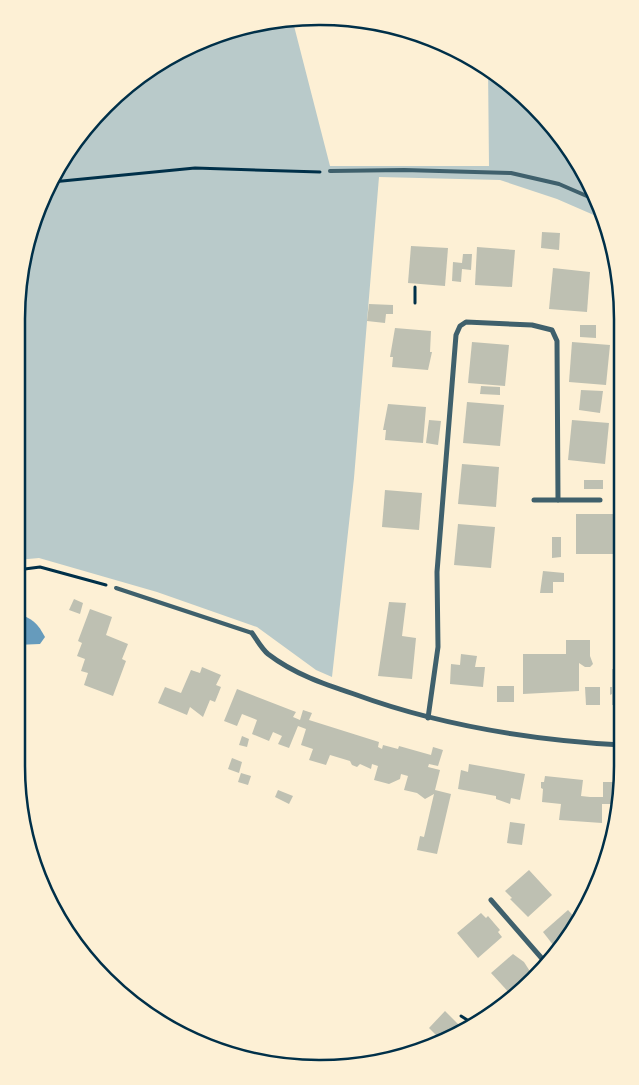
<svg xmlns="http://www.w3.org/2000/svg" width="639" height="1085" font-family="Jost,sans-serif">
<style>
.green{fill:#b9caca}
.water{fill:#669bbc}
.building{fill:#bec0b2}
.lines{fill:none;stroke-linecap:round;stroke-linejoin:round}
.path{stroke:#003049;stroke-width:3}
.service{stroke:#3f606c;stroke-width:4}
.minor{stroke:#3f606c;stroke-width:5}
.rim{fill:none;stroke:#003049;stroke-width:2.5}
</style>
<rect width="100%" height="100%" fill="#fdf0d5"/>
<path class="green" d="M261 22H293L330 166H489L488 67 547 119 582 168 603 219 557 199 500 180 379 177 354 478 332 677 316 670 257 627 157 592 39 558 17 560V299L32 222 68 151 151 67Z"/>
<path class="water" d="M16 614C32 617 38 624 45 637L40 644 16 645Z"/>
<g class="building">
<path d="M542 232 560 233 559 250 541 248Z"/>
<path d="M411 246 448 248 445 286 408 283Z"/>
<path d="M477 247 515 250 512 287 475 285Z"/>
<path d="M463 254H472L471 270 462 269 461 282 452 281 453 262 462 263Z"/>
<path d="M553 268 590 272 587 312 549 309Z"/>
<path d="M369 304 393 305V314H386L385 323 367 321Z"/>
<path d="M580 325H596V338L580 337Z"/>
<path d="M395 328 431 331 430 352H432L428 370 392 367 393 357H390Z"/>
<path d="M472 342 509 345 505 386 468 383Z"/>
<path d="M572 342 610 345 606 385 569 382Z"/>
<path d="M481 386 500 387V395L480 394Z"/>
<path d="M581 390 603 391 600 413 579 410Z"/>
<path d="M467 402 504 405 500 446 463 443Z"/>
<path d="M388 404 426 407 423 443 385 440 386 430H383Z"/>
<path d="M429 420 441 421 438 445 426 443Z"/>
<path d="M572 420 609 423 605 464 568 460Z"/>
<path d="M462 464 499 467 496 507 458 504Z"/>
<rect x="584" y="480" width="19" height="9"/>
<path d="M385 490 422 493 419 530 382 527Z"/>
<rect x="576" y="514" width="40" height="40"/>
<path d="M458 524 495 527 491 568 454 565Z"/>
<path d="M552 537H561V557L552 558Z"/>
<path d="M543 571 564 573V582H553V593H540Z"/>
<path d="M74 599 83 603 80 614 69 610Z"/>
<path d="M389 602 406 603 402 636 416 638 412 679 378 676Z"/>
<path d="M90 609 112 617 106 635 128 644 122 659 126 661 113 696 84 685 88 673 81 671 85 659 77 656 82 643 78 641Z"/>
<path d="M566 640H590V656L593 664 590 667H585L579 663V691L523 694V654H566Z"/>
<path d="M461 654 477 656 475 667H485L483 687 450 684 451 664 460 665Z"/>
<path d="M202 667 221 675 216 685 221 687 215 702 210 700 203 717 190 707 187 715 158 703 165 687 181 693 191 670 200 673Z"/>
<path d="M612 669H622V705H612V694L610 695V687H612Z"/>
<rect x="497" y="686" width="17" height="16"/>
<path d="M585 687H600V705H586Z"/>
<path d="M237 689 296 712 293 717 300 720 303 710 312 713 309 720 379 742 378 747 382 749 383 745 398 749 399 746 431 755 433 747 443 750 438 766 429 764 428 767 440 770 435 790 451 794 437 854 417 850 420 836 424 837 434 794 425 799 417 793 404 790 408 776 401 774 400 779 389 784 374 780 378 766 372 764 371 769 360 764 357 767 352 765 350 761 330 755 326 765 309 760 313 749 301 745 306 729 298 726 289 748 278 744 282 736 273 732 269 741 252 734 257 720 242 714 237 726 224 721Z"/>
<path d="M242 736 249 739 247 747 239 745Z"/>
<path d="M232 758 242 762 239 773 228 769Z"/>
<path d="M469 764 525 774 520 800 511 798 510 804 496 799V796L458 789 461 770 468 772Z"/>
<path d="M241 773 251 776 248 785 238 782Z"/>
<path d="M545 776 583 780 581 796 590 797H603V782H622L615 822 614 804H602V823L559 820 561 804 542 802 543 789 541 788V782H544Z"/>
<path d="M278 790 293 796 289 804 275 797Z"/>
<path d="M510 822 525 824 522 845 507 843Z"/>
<path d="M529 870 552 895 528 917 510 899 512 898 505 891Z"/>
<path d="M568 910 578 921 571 934 557 950 543 932Z"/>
<path d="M481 913 486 918 488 916 500 930 498 932 502 937 478 958 457 933Z"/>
<path d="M513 954 524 962 533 976 513 997 491 973Z"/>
<path d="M445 1011 462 1028 441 1040 429 1028Z"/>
</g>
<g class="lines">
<g class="path">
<path d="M52 182 195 168 320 172"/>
<path d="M32 223 54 182"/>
<path d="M415 303V287"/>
<path d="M17 570 40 567 106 585"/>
<path d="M461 1016 472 1023"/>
</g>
<g class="service">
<path d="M330 171 404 170 511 173 559 184 596 200"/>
<path d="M116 588 252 633"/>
</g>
<g class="minor">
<path d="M534 500H600"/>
<path d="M252 633C257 640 262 649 268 654 294 674 324 684 354 694 441 726 530 740 622 745"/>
<path d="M428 718 438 647 437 572 456 335 460 326 466 322 532 325 552 330 557 341 558 500"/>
<path d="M491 900 545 962"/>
</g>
</g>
<path d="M0 0H639V1085H0ZM319 25H320A294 294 0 0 1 614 319V766A294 294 0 0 1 320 1060H319A294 294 0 0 1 25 766V319A294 294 0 0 1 319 25Z" fill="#fdf0d5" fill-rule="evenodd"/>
<path class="rim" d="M319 25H320A294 294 0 0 1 614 319V766A294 294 0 0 1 320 1060H319A294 294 0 0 1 25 766V319A294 294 0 0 1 319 25Z"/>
</svg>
